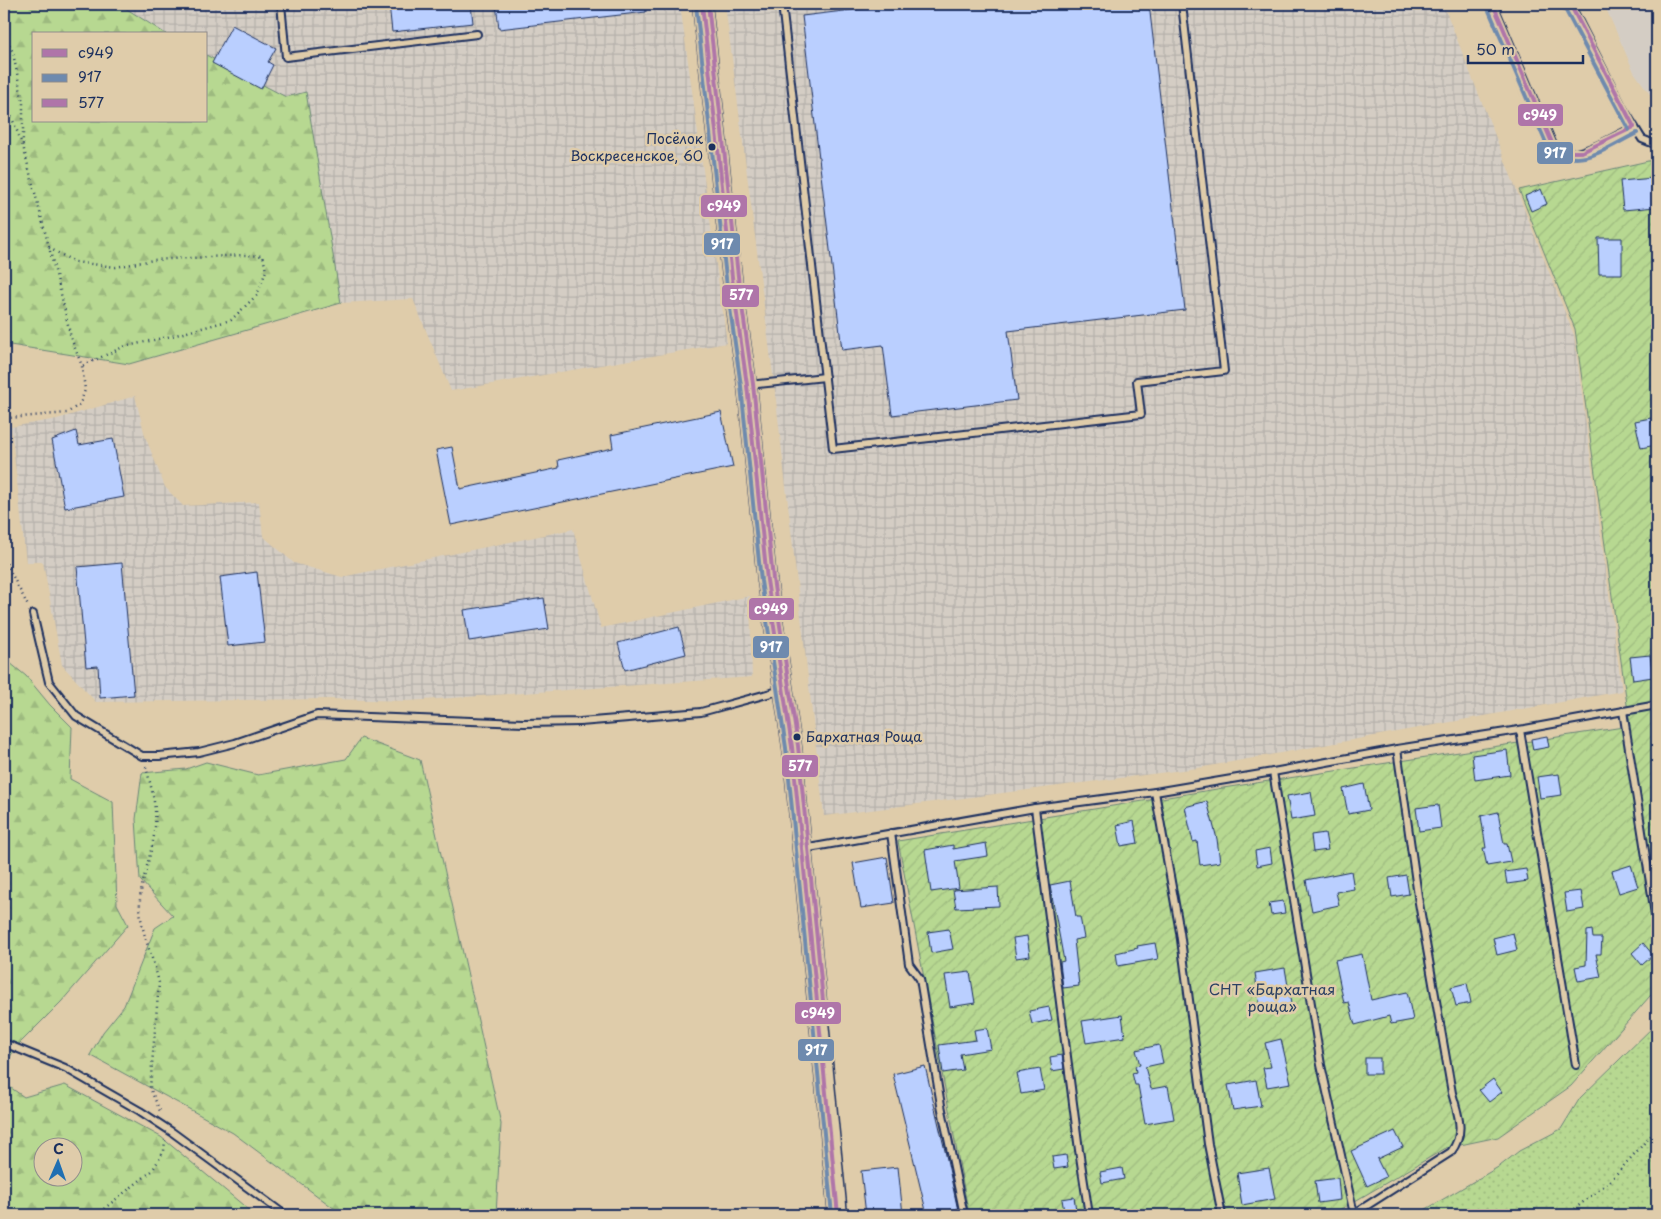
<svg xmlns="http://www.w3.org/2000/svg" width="1661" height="1219" font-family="'Playpen Sans',sans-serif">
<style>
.built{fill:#d4cdc4}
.industrial{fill:url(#industrial-grid)}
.grass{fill:url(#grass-dots);stroke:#698478}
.forest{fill:url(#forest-firs);stroke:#698478;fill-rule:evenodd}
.garden{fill:url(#garden-furrows);stroke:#698478}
.building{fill:#bacfff;stroke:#1b2f5e}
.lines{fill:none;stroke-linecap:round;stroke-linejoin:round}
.lane-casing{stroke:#1b2f5e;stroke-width:10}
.secondary-casing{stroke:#1b2f5e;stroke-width:21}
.path{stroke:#1b2f5e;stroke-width:2.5;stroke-dasharray:1 4;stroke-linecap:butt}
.lane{stroke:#dfccaa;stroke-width:6}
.secondary{stroke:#dfccaa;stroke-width:18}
.bus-1-casing{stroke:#dfccaa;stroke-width:8}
.bus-2-casing{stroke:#dfccaa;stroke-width:8}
.bus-3-casing{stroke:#dfccaa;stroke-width:8}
.bus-1{stroke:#af75a9;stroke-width:4}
.bus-2{stroke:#6e8aae;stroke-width:4}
.bus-3{stroke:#af75a9;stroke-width:4}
.bus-dot{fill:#1b2f5e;stroke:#dfccaa;stroke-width:2}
.labels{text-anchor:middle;stroke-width:5;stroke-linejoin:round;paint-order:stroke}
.bus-label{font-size:14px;fill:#1b2f5e;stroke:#dfccaa;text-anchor:end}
.park-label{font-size:15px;fill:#2b4063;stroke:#dfccaa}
.line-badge{stroke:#dfccaa;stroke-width:2}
.badge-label{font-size:14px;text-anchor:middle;font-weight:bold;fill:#fff}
</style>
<defs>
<pattern id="industrial-grid" width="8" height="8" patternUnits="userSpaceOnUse" patternTransform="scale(1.25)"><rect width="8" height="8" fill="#d4cdc4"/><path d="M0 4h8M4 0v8" fill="none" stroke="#b5b0ab"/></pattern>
<pattern id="grass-dots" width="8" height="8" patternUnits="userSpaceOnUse" patternTransform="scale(1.25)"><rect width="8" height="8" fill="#b7d891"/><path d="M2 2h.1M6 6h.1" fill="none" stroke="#9dba7f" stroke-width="1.8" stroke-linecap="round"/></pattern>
<pattern id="forest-firs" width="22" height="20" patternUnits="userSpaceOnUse" patternTransform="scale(1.25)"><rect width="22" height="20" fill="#b7d891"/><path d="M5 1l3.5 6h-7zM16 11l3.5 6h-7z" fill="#9dba7f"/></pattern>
<pattern id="garden-furrows" width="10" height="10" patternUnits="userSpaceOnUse" patternTransform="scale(1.25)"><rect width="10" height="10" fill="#b7d891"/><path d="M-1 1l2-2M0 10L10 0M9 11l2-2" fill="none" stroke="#9dba7f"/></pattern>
</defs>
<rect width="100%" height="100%" fill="#dfccaa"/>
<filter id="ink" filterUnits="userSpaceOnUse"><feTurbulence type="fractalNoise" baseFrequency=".02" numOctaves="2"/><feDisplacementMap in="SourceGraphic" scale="10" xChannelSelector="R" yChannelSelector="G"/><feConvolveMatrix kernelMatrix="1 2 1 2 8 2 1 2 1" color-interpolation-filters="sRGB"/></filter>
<g filter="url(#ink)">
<path class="built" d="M1604 4H1657V104L1634 72Z"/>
<g class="industrial">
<path d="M119 4H680L727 343 451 391 413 299 341 303 306 92 286 97 206 55V34H166Z"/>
<path d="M725 4H1443L1574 335 1622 691 1198 768 824 816 774 383Z"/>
<path d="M135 396 145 436 165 487 183 506 259 502 263 536 294 563 342 577 573 529 601 628 750 596 752 677 409 701 329 699 96 702 62 665 43 562H26L11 427 57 419Z"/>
</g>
<path class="grass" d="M1657 1023V1215H1416L1500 1166 1519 1151 1561 1129 1580 1098Z"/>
<g class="forest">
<path d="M4 4H119L166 34H34V121H206V55L286 97 306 92 341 303 129 364 4 344Z"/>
<path d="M4 658 26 676 50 705 72 727 70 779 113 802 117 904 128 925 61 1002 16 1047 4 1067Z"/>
<path d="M361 738 420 760 501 1124 496 1215H343L233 1133 90 1055 103 1032 124 1006 155 928 173 916 140 880 136 819 142 773 186 769 206 762 258 775 346 759Z"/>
<path d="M4 1083 24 1097 65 1085 161 1137 255 1215H4ZM72 1146V1176H42V1146Z"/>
</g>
<path class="garden" d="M1657 159V988L1571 1086 1498 1137 1446 1148 1331 1215H969L898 841 1223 788 1630 726 1575 329 1519 190Z"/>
<g class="building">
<path d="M389 4H471L473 23 392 32Z"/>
<path d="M496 4H645L646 12 499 29Z"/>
<path d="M902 4H1149L1185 310 1008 331 1017 400 892 415 883 345 842 350 802 16Z"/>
<path d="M232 25 276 48 268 62 273 65 261 89 212 63Z"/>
<path d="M1654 178 1656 207 1623 210 1620 181Z"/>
<path d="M1541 189 1547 204 1531 211 1525 196Z"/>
<path d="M1598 238H1622V274H1599Z"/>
<path d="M721 412 733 467 451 525 436 450 452 447 460 489 559 468 558 460 613 448 611 435Z"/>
<path d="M1651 418 1656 445 1641 448 1635 421Z"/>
<path d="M76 431 79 445 113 439 124 497 65 508 52 440Z"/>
<path d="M122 563 134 695 100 698 98 666 86 667 77 567Z"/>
<path d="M257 572 265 642 228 646 220 577Z"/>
<path d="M544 598 549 629 469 641 464 610Z"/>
<path d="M679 627 686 654 625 670 618 643Z"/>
<path d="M1650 655 1653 677 1633 680 1630 657Z"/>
<path d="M1547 736 1549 747 1533 750 1531 739Z"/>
<path d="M1507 750 1510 775 1475 780 1472 755Z"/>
<path d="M1559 774 1562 795 1540 798 1537 777Z"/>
<path d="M1364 784 1369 810 1348 814 1343 789Z"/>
<path d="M1311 792 1315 816 1291 820 1287 796Z"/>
<path d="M1207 801 1217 839 1220 862 1200 865 1197 841 1193 842 1185 807Z"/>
<path d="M1438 805 1441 828 1419 831 1416 808Z"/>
<path d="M1498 812 1504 844H1507L1511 862 1487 866 1483 848H1486L1481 816Z"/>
<path d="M1134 821 1138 843 1121 846 1117 825Z"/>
<path d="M1325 833 1328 850 1313 852 1311 835Z"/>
<path d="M986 843 988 856 955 861 959 888 931 892 925 850 953 845V849Z"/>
<path d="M1270 848 1272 863 1257 866 1255 851Z"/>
<path d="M887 857 894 903 861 908 853 863Z"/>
<path d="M1631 865 1638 887 1619 893 1612 871Z"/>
<path d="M1526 869 1528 881 1507 884 1505 872Z"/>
<path d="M1351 871 1354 889 1336 892 1339 905 1312 911 1306 880Z"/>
<path d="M1406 875 1409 894 1392 897 1389 878Z"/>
<path d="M1070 881 1076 917H1080L1084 938 1074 940 1079 986 1063 988 1060 962 1064 961 1050 885Z"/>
<path d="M998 887 999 906 956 908 953 890Z"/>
<path d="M1581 891 1584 909 1567 912 1564 893Z"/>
<path d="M1283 901 1285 913 1271 915 1269 903Z"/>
<path d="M949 929 953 949 931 953 928 932Z"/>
<path d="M1592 930 1593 938H1602L1601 954H1596L1601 977 1578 981 1575 967 1586 965 1587 931Z"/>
<path d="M1513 933 1517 950 1497 955 1493 938Z"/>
<path d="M1027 936 1030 956 1016 958 1013 938Z"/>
<path d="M1155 943 1158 959 1118 966 1116 953 1138 948 1137 946Z"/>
<path d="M1643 943 1653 955 1642 965 1632 953Z"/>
<path d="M1362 954 1371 1000 1407 992 1413 1020 1391 1024 1389 1016 1355 1025 1349 1002 1344 1003 1335 960Z"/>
<path d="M1285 968 1291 1004 1260 1009 1255 973Z"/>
<path d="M970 972 975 1003 950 1007 945 975Z"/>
<path d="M1467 983 1471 1003 1456 1006 1451 987Z"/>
<path d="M1049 1007 1052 1020 1032 1024 1029 1011Z"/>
<path d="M1122 1015 1125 1037 1086 1043 1082 1021Z"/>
<path d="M987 1028 991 1049 960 1054 963 1070 943 1073 939 1045 976 1040 974 1030Z"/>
<path d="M1281 1039 1291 1083 1267 1087 1263 1068 1271 1067 1265 1043Z"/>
<path d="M1159 1045 1163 1063 1145 1067 1151 1089 1168 1086 1174 1119 1145 1124 1138 1085H1135L1132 1073 1136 1072 1135 1066 1140 1065 1136 1050Z"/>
<path d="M1062 1055 1064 1069 1052 1071 1050 1057Z"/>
<rect x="1365" y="1058" width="15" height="16"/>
<path d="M925 1066 946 1155 959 1215H927L893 1074Z"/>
<path d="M1040 1069 1044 1090 1021 1094 1017 1073Z"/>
<path d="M1493 1079 1502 1092 1489 1102 1479 1090Z"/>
<path d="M1256 1080 1261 1106 1233 1110 1228 1085Z"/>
<path d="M1395 1131 1403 1147 1377 1159 1386 1177 1367 1186 1351 1151Z"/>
<path d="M1066 1155 1068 1167 1054 1169 1052 1157Z"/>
<path d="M898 1167 903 1215H866L861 1171Z"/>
<path d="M1122 1168 1124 1179 1102 1183 1100 1172Z"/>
<path d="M1269 1168 1275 1199 1242 1205 1237 1173Z"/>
<path d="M1338 1178 1340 1200 1318 1203 1315 1181Z"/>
<path d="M1074 1197 1076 1210 1064 1212 1062 1199Z"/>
</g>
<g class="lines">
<g class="lane-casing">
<g id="lane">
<path d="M281 4 286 57 477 34"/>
<path d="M782 4 833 449 1141 414 1137 381 1224 371 1182 4"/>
<path d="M1493 4 1553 145C1560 149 1567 153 1576 153 1592 151 1619 134 1634 127"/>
<path d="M1570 4 1624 110 1642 139 1657 145"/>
<path d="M748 385 825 377"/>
<path d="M33 614 49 682 76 716 142 756H159L199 752 235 743 317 715 524 723 580 722 701 712 782 690"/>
<path d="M1623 711 1657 927"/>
<path d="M1520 730 1576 1065"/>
<path d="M1273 772 1321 1065 1354 1214"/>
<path d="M1155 792 1180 932 1208 1144 1222 1215"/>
<path d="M1035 808 1079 1150 1089 1215"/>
<path d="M891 833 909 964 920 979 941 1105 964 1215"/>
<path d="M803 849 1035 808 1155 792 1273 772 1397 749 1525 729 1657 705"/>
<path d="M4 1043 65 1068 140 1111 172 1132 285 1215"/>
<path d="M1352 1215 1451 1152C1466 1132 1458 1115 1452 1093L1419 903 1397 749"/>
</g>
</g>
<g class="secondary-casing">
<path id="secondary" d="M702 4 733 286 747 385 767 580 792 747 838 1215"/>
</g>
<g class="path">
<path d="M4 31 13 53 23 103V144"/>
<path d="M4 98 23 146 61 294 71 338 82 366 85 390 80 404 67 413 9 418 4 421"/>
<path d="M49 248 75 262 116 267 153 260 245 255 263 256 266 271 257 295 231 320 176 335 123 347 82 366"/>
<path d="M4 559 28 606"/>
<path d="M146 767C151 786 157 807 155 827 153 851 143 874 140 898 138 928 153 955 159 983L150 1088 160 1111"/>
<path d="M96 1215 152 1171 164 1151 165 1140"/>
<path d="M1567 1215 1610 1181 1657 1129"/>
</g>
<use href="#lane" class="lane"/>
<use href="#secondary" class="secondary"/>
<g class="bus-1-casing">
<g id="bus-1">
<path d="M702 4 733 286 747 385 767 580 792 747 838 1215"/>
<path d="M1493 4 1553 145 1570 152H1582L1634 127"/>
<path d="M1570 4 1634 127"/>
</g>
</g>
<g class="bus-2-casing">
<g id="bus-2">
<path d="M696 5 727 287 741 386 761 581 786 748 832 1215"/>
<path d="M1487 6 1549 150C1583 170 1606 148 1637 133"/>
<path d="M1564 7 1629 130"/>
</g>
</g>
<g class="bus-3-casing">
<path id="bus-3" d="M708 4 739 285 753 384 773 579 798 746 825 1021"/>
</g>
<use href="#bus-1" class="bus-1"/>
<use href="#bus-2" class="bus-2"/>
<use href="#bus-3" class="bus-3"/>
</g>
</g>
<g class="bus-dot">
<circle cx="712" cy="147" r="4.5"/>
<circle cx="797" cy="737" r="4.5"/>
</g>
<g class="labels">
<g class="bus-label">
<text x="703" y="144">Посёлок<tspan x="703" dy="17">Воскресенское, 60</tspan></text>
<text x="806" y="742" text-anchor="start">Бархатная Роща</text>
</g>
<g class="park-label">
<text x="1272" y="995">СНТ «Бархатная<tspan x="1272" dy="17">роща»</tspan></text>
</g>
</g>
<g class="line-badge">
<rect x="1517" y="103" width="47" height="24" rx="5" fill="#af75a9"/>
<rect x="1536" y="141" width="38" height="24" rx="5" fill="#6e8aae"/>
<rect x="700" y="194" width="48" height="24" rx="5" fill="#af75a9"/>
<rect x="703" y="232" width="38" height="24" rx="5" fill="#6e8aae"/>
<rect x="721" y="284" width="39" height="24" rx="5" fill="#af75a9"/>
<rect x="748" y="597" width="47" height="24" rx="5" fill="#af75a9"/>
<rect x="752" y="635" width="38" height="24" rx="5" fill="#6e8aae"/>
<rect x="781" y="754" width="38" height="24" rx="5" fill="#af75a9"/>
<rect x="794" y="1001" width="48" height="24" rx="5" fill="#af75a9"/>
<rect x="797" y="1038" width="38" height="24" rx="5" fill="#6e8aae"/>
</g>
<g class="badge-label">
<text x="1540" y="120">с949</text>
<text x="1555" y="158">917</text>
<text x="724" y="211">с949</text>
<text x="722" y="249">917</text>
<text x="741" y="300">577</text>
<text x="771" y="614">с949</text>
<text x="771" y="652">917</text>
<text x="800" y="771">577</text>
<text x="818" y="1018">с949</text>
<text x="816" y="1055">917</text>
</g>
<rect width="1661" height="1219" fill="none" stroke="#dfccaa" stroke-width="20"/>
<rect x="10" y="10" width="1641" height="1199" fill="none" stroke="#1b2f5e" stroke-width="2" filter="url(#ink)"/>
<rect x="32" y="32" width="175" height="90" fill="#dfccaa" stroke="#918d8c"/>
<rect x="42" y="49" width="25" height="8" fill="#af75a9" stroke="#918d8c"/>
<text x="78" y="58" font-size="15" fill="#1b2f5e">с949</text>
<rect x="42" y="74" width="25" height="8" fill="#6e8aae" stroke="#918d8c"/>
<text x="78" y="82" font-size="15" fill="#1b2f5e">917</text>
<rect x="42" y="99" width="25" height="8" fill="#af75a9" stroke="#918d8c"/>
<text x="78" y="108" font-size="15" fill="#1b2f5e">577</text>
<g transform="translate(58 1162) rotate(2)"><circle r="24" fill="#dfccaa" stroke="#918d8c"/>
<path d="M0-4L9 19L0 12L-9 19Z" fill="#1f6fb2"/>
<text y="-8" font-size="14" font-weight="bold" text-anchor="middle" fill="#1b2f5e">С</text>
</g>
<path d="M1468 55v8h115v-8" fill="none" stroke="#1b2f5e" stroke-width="2.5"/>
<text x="1476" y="55" font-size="15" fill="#1b2f5e" stroke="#dfccaa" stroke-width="4" paint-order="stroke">50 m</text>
</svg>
